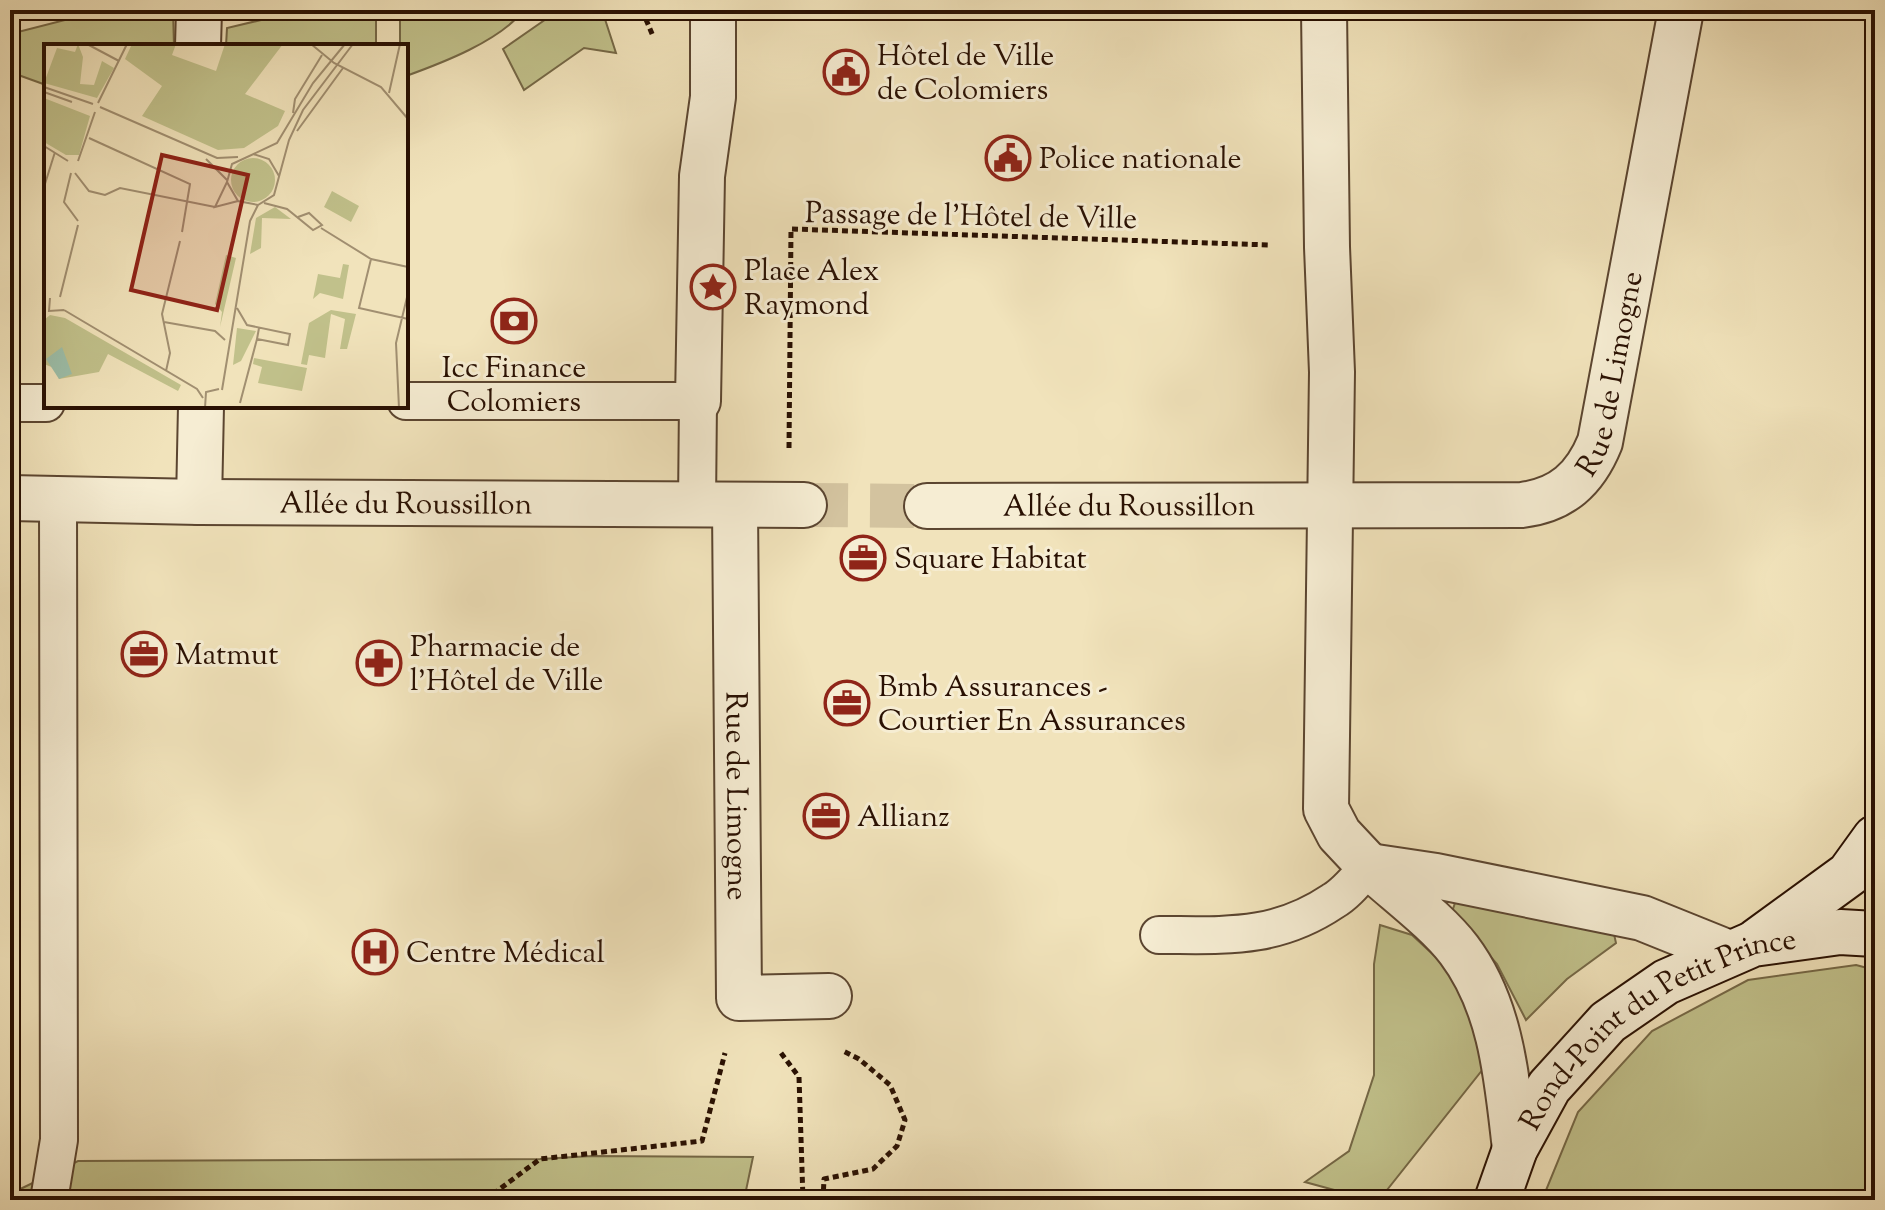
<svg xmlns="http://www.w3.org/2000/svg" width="1885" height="1210" font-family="'Sorts Mill Goudy',serif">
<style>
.green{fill:#c1c18b;stroke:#756846;stroke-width:2}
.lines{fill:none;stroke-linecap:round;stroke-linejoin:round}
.street-tunnel{stroke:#d3c39f;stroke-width:44;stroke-dasharray:44 22;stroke-linecap:butt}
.lane-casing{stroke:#5b4530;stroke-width:40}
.street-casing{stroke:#5b4530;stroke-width:48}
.secondary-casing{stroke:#291002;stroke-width:48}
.path{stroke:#291002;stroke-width:5;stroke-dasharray:6 4;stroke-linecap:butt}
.lane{stroke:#f6edd3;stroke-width:36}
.street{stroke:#f6edd3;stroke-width:44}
.secondary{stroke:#f6edd3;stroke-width:44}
.labels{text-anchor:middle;stroke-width:6;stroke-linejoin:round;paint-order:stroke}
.poi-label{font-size:30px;fill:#291002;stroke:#f6edd3;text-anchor:start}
.street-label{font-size:30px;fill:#291002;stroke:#f6edd3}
.inset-road{fill:none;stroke:#a18f71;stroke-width:2}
.view{fill:#8f2418;fill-opacity:0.15;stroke:#8f2418;stroke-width:4}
.inset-edge{fill:none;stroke:#291002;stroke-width:4}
</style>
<rect width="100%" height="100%" fill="#f1e3bb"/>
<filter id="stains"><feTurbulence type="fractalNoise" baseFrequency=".0025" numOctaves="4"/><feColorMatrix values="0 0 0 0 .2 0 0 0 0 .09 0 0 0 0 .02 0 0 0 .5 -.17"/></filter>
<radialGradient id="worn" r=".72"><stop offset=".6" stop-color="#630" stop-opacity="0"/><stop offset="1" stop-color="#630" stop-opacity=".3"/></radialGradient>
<g class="green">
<path d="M104 10H173L174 46H46V85L10 72V34Z"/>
<path d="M303 10H376V46H226L227 28Z"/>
<path d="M400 10H524C500 41 442 63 406 76V46H400Z"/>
<path d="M550 10H602L616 53 584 48 524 90 503 49 549 17Z"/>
<path d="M1457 897 1614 934 1616 943 1567 979 1526 1020 1497 964 1452 912Z"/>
<path d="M1380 925 1412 935 1452 972 1476 1029 1483 1069 1379 1200H1371L1305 1182 1349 1151 1374 1075V964Z"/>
<path d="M1856 965 1875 970V1200H1542L1578 1112 1652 1031 1748 980Z"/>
<path d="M592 1156 753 1157 744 1200H10V1194L78 1161 540 1159Z"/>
</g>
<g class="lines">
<path class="street-tunnel" d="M804 505 927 506"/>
<g class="lane-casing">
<g id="lane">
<path d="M406 401H698L697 505"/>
<path d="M10 403H46"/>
<path d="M1159 935C1225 935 1275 940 1333 901 1347 893 1358 878 1369 866"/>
<path d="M49 1200 59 1140 58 499"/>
</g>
</g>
<g class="street-casing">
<g id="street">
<path d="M1324 10 1327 247 1332 372 1326 809 1339 834 1369 866"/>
<path d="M198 46 199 10"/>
<path d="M698 401 702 176 713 97V10"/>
<path id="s1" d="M10 498 199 502 804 505"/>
<path d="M199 502 201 406"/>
<path id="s2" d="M735 506 739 998 829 996"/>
<path id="s3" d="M927 506C1126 505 1324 505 1522 505 1562 500 1585 479 1600 442L1681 10"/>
<path d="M1515 1149C1507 1080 1502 1007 1459 950 1437 921 1396 891 1369 866L1436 876 1642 918 1729 953"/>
</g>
</g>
<g class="secondary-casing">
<g id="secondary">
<path d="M1757 941 1849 874 1875 838"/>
<path id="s4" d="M1497 1200 1515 1149 1549 1087 1608 1022 1666 982 1753 944 1840 932 1875 934"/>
</g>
</g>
<g class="path">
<path d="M642 10 653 36"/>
<path d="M789 448 791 229 1270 245"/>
<path d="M781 1053 799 1077 803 1200"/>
<path d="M485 1200 540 1159 702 1141 725 1053"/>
<path d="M823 1200 824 1179 873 1169 897 1146 905 1120 890 1085 859 1059 843 1051"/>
<path d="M1428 1200 1442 1191"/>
</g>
<use href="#lane" class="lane"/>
<use href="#street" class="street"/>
<use href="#secondary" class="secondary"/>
</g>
<defs>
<g id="civic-ring" transform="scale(2.3)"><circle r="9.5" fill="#f6edd3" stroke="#8f2418" stroke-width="1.5"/><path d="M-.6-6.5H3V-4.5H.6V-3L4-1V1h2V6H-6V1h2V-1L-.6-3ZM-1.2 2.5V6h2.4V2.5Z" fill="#8f2418"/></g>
<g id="sight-ring" transform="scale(2.3)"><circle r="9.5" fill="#f6edd3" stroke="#8f2418" stroke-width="1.5"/><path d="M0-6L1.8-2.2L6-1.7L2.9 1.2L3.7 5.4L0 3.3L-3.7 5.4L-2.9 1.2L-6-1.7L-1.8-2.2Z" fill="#8f2418"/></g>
<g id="bank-ring" transform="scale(2.3)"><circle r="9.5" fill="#f6edd3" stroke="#8f2418" stroke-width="1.5"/><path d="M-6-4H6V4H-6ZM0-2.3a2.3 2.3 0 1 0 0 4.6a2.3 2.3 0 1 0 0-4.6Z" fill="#8f2418"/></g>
<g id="office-ring" transform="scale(2.3)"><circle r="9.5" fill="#f6edd3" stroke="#8f2418" stroke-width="1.5"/><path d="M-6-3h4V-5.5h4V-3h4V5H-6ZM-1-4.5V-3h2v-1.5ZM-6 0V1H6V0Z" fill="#8f2418"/></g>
<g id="pharmacy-ring" transform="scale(2.3)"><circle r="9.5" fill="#f6edd3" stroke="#8f2418" stroke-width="1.5"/><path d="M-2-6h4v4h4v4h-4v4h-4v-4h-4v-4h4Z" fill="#8f2418"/></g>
<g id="hospital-ring" transform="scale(2.3)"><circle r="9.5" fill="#f6edd3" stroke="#8f2418" stroke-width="1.5"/><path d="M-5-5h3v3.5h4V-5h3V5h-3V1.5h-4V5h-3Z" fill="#8f2418"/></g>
</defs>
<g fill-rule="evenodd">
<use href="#civic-ring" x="846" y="72"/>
<use href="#civic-ring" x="1008" y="158"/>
<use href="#sight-ring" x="713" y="287"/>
<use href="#bank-ring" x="514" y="321"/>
<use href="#office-ring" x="863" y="558"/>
<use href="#office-ring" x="144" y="654"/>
<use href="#pharmacy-ring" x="379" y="663"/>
<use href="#office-ring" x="847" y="703"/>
<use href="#office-ring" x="826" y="816"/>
<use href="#hospital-ring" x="375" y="952"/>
</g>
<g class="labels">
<g class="poi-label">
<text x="877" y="65">Hôtel de Ville<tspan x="877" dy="34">de Colomiers</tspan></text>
<text x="1039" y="168">Police nationale</text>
<text x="744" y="280">Place Alex<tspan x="744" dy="34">Raymond</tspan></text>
<text x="514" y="377" text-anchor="middle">Icc Finance<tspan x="514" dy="34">Colomiers</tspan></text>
<text x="894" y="568">Square Habitat</text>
<text x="410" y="656">Pharmacie de<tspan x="410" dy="34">l'Hôtel de Ville</tspan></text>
<text x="175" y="664">Matmut</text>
<text x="878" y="696">Bmb Assurances -<tspan x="878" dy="34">Courtier En Assurances</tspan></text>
<text x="857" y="826">Allianz</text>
<text x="406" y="962">Centre Médical</text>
</g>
<g class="street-label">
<text transform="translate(971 215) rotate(1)" y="10">Passage de l'Hôtel de Ville</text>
<text dy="10" stroke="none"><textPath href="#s3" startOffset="770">Rue de Limogne</textPath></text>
<text dy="10" stroke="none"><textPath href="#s1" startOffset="396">Allée du Roussillon</textPath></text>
<text dy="10" stroke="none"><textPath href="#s3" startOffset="202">Allée du Roussillon</textPath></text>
<text dy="10" stroke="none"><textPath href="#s2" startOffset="290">Rue de Limogne</textPath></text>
<text dy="10" stroke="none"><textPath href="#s4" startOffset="250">Rond-Point du Petit Prince</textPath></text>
</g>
</g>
<g transform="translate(44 44)">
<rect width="364" height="364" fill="#f1e3bb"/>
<path d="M34 0 39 13 36 40 50 41 58 17 70 24 53 54 0 39 13 4 31 8ZM88 0H132L128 11 172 27 181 0H239L201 50 241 67 234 82 200 104 174 106 98 72 118 42 81 15ZM0 54 46 72 35 111H22L0 98ZM187 136a22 22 0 1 1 44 0a22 22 0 1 1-44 0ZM288 147 315 162 307 178 280 163ZM231 163 247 175 218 174 217 204 206 210 212 174ZM182 211 192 214 176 283 178 268 171 260ZM299 220 305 221 299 255 276 249 269 255 274 230 296 234ZM287 266 312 270 303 305H296L301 275 287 270 281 314 265 311 263 321 257 320 265 279ZM6 271 21 274 137 341 134 347 64 310 55 328 15 335 10 324 0 320V276ZM193 284 212 287 197 317 189 321ZM210 314 263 324 258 347 214 339 218 323 209 320Z" fill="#c1c18b"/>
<path d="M18 303 28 330 15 335 2 315Z" fill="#9cbfaa"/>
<path class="inset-road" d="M43 0 75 17M267 0 290 19 337 43 364 75M301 0 269 39 233 99 188 120 183 138 194 157 214 161 230 151 245 96 259 66 309 0M0 43 49 60M0 48 28 58M345 49 356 0M54 59 83 0M56 63 173 114 194 113M249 69 251 55 278 11M253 87 299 24M45 94 146 140 138 188M0 102 24 117M209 110 225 115 235 132M162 115 183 136M34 117 51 68M27 129 20 158 34 177M31 129 45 147 61 151 76 144 171 163M183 138 171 163 194 157M0 143 11 108M220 159 243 165 269 186 278 181 265 169 254 173M277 184 327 215 364 223M327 215 315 264 364 275M16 253 34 181M6 254 5 267 20 266M193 264 203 281 246 290 244 301 213 295 215 284M20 266 153 345 159 354M120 278 171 287 181 296M122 327 126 309 118 270 136 197M178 346 206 177 214 161M196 359 213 295M161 364 162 348 175 345M355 364 352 299 364 249"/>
<path class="view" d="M118 111 204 131 173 266 87 246Z"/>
<rect width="364" height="364" class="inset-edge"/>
</g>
<rect width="1885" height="1210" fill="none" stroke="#f1e3bb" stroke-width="40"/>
<rect x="12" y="12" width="1861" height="1186" fill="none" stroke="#291002" stroke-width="4"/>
<rect x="20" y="20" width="1845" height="1170" fill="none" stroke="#291002" stroke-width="2"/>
<rect width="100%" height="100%" filter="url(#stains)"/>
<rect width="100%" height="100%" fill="url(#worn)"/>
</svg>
